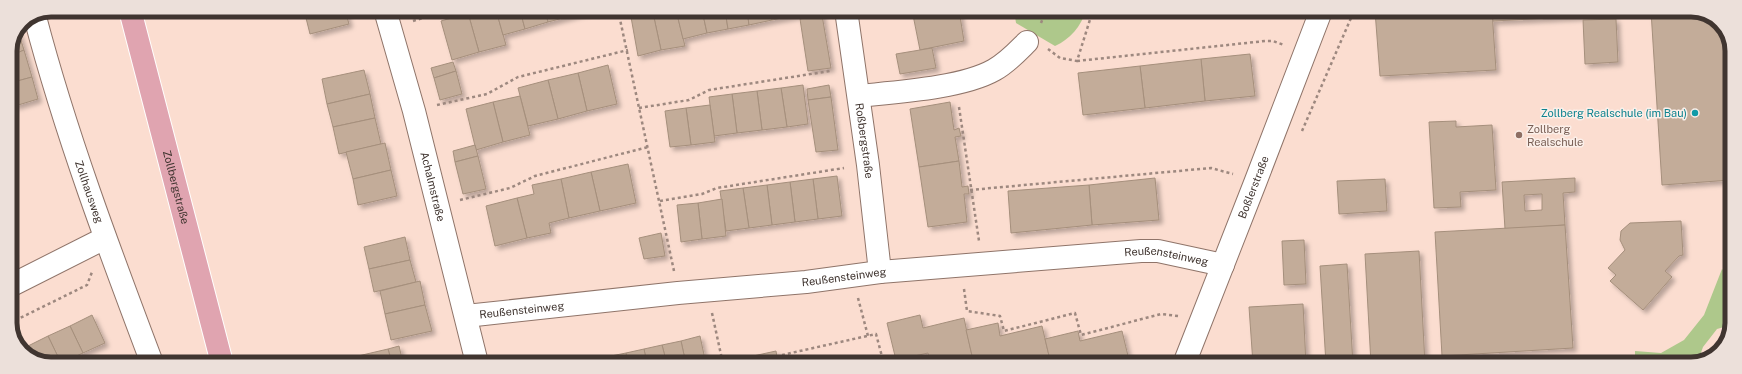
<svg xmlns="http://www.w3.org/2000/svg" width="1742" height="374" font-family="'Public Sans',sans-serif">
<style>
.green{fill:#aec88b}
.building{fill:#c3ac99;stroke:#a58f7c;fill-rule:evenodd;filter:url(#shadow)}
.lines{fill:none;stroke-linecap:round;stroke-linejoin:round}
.minor-casing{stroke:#8f7469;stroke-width:24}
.major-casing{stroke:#fff;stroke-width:24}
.path{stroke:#9d887f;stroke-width:2.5;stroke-dasharray:3 3;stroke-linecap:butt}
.minor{stroke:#fff;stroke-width:22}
.major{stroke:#e0a4b0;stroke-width:22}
.culture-dot{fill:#0f9aa8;stroke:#fbefe9;stroke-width:1.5}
.education-dot{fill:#8d6e63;stroke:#fbefe9;stroke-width:1.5}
.labels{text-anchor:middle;stroke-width:3;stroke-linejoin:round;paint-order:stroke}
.culture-label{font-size:11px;fill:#0d838f;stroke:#fbefe9;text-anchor:end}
.education-label{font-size:11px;fill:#785e54;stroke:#fbefe9;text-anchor:start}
.street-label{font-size:11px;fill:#403530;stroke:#fbefe9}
.rim{fill:none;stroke:#403530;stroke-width:5}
</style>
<defs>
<filter id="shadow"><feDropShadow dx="3.5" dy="3.5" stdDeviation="2" flood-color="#0004"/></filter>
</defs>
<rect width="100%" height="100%" fill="#fbddd0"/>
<g class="green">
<path d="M1014 10H1086C1081 27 1070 39 1055 46L1016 23Z"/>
<path d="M1722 269 1731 278V325L1717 329 1703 347 1698 361 1691 364H1635V351L1661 353 1684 340 1704 315Z"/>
</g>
<g class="building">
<path d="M304 10H345L349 24 310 34Z"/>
<path d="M479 10H496L506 45 479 52 468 13Z"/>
<path d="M496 10H520L525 29 503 35Z"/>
<path d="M520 10H545L548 22 525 29Z"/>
<path d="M545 10H569L571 16 548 22Z"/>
<path d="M569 10H591L571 16Z"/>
<path d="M667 10H676L685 46 661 50 653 13Z"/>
<path d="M676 10H702L707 33 683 39Z"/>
<path d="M702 10H725L728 29 707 33Z"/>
<path d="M725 10H747L749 25 728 29Z"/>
<path d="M747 10H770L772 20 749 25Z"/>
<path d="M770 10H799L800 15 772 20Z"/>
<path d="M799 10H821L822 15 800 19Z"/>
<path d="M912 10H959L964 41 920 50Z"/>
<path d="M1375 11H1492L1496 70 1380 76Z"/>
<path d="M1492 11H1614V15L1493 21Z"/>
<path d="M1651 11H1699L1722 24 1732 46 1731 180 1662 185Z"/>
<path d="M468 13 479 52 452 60 441 21Z"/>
<path d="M653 13 661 50 638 56 631 17Z"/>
<path d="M822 15 831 68 808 71 800 19Z"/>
<path d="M1616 19 1618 62 1585 64 1583 20Z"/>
<path d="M18 31 24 50 10 56V51Z"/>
<path d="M932 48 936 68 900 74 896 54Z"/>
<path d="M24 50 32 77 10 83V56Z"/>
<path d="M1250 54 1255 96 1205 101 1201 59Z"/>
<path d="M1201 59 1205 101 1145 108 1140 66Z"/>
<path d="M453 62 456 71 434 78 431 68Z"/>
<path d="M608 65 617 104 587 111 578 73Z"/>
<path d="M1140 66 1145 108 1083 115 1078 73Z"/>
<path d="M364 70 370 94 327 104 322 79Z"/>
<path d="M456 71 462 94 440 100 434 78Z"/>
<path d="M578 73 587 111 558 119 548 80Z"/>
<path d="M32 77 38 99 15 106 10 90V83Z"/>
<path d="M548 80 558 119 528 126 518 88Z"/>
<path d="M803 85 808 124 787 127 781 88Z"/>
<path d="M829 85 831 97 808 100 807 89Z"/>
<path d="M781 88 787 127 762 130 757 91Z"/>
<path d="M757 91 762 130 737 133 732 94Z"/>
<path d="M370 94 375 118 333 127 327 104Z"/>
<path d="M732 94 737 133 714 136 709 97Z"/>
<path d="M520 96 530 135 503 142 493 102Z"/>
<path d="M831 97 838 150 816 152 808 100Z"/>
<path d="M493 102 503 142 476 150 466 109Z"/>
<path d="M950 102 954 130 959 128 961 136 955 137 959 161 919 167 910 109Z"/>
<path d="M710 105 715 142 691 145 686 108Z"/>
<path d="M686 108 691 145 670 147 665 111Z"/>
<path d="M375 118 381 144 339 154 333 127Z"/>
<path d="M1456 121V127L1492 125 1496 190 1460 192 1461 207 1434 208 1429 122Z"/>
<path d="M385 143 391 170 353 179 346 152Z"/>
<path d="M475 145 478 156 455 162 453 151Z"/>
<path d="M478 156 486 189 463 194 455 162Z"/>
<path d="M959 161 962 187 968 186 969 194H964L967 222 928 227 919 167Z"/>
<path d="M628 164 636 203 600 211 591 172Z"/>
<path d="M391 170 397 196 358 205 353 179Z"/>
<path d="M591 172 600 211 569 218 561 179Z"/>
<path d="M837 176 842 216 818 219 813 179Z"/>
<path d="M1155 178 1159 220 1092 225 1089 185Z"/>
<path d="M1575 178V192L1563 193 1565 225 1505 229 1502 182ZM1542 194V210L1525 211 1524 195Z"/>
<path d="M561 179 569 218 549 223 551 233 527 238 517 198 534 194 532 185Z"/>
<path d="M813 179 818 219 795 222 790 182Z"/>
<path d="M1385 179 1387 211 1339 214 1337 181Z"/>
<path d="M790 182 795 222 772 225 767 185Z"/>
<path d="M767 185 772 225 749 228 743 188Z"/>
<path d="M1089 185 1092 225 1011 233 1008 191Z"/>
<path d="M743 188 749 228 726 231 720 191Z"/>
<path d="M517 198 527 238 495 246 486 206Z"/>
<path d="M722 199 726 236 702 239 698 203Z"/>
<path d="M698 203 702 239 681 242 677 205Z"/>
<path d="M1681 221 1683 255 1679 256 1665 271 1672 277 1643 310 1610 281 1616 275 1608 268 1625 250 1620 240 1621 231 1630 223Z"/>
<path d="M1565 225 1573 348 1442 356 1435 232Z"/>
<path d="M661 233 665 256 644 259 639 238Z"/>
<path d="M405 237 410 260 369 269 364 247Z"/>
<path d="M1304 240 1306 284 1284 285 1282 241Z"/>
<path d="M1419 251 1425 364H1371L1365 254Z"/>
<path d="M410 260 416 282 374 292 369 269Z"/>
<path d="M1347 264 1353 364H1326L1320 266Z"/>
<path d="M420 281 425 305 385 314 380 291Z"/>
<path d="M1303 304 1306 364H1253L1249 307Z"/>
<path d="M425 305 432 331 391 340 385 314Z"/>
<path d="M92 315 105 343 83 353 70 326Z"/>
<path d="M920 315 923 328 964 318 972 356 937 364H930L928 353 896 360 887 323Z"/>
<path d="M998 323 1000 336 1042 326 1051 364H1006L1005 362 996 364H974L966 330Z"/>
<path d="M70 326 83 353 61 363 48 336Z"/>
<path d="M1078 331 1080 341 1122 331 1130 364H1051L1045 339Z"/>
<path d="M48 336 61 363H43L31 356 26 347Z"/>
<path d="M700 336 706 364H686L681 341Z"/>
<path d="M681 341 686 364H667L662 345Z"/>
<path d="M662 345 667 364H647L644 349Z"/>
<path d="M399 346 403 363H392L388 349Z"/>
<path d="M388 349 392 363H328Z"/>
<path d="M644 349 647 364H628L626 353Z"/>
<path d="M776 351 778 362 809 356 811 364H745L744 358Z"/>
<path d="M626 353 628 364H607L606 357Z"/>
<path d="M606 357 607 364 584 363V362Z"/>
</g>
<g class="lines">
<g class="minor-casing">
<g id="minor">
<path id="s1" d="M385 10 414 111 477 363"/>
<path id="s2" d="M846 10 868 165 880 272"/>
<path id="s3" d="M35 17C66 135 109 249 152 363"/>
<path d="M859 96C897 92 962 88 994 70 1007 63 1017 52 1027 42"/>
<path d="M10 286 105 238"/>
<path id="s4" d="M466 316 678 293 806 282 880 272 1141 251H1158L1223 265"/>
<path id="s5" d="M1184 364 1255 183 1321 11"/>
</g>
</g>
<g class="major-casing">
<g id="major">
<path id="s6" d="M130 10 222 363"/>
</g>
</g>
<g class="path">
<path d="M618 10 674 271"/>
<path d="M413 21 449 10"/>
<path d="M1041 23 1046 10"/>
<path d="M1048 49 1060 58 1077 61 1093 10"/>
<path d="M1077 61 1265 41H1273L1284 45"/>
<path d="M437 105 487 94 518 77 628 50"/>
<path d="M959 107 979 241"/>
<path d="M639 108 689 100 709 90 830 71"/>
<path d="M1302 131 1354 11"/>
<path d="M970 190 1211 168 1233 174"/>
<path d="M460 200 510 188 535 176 648 147"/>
<path d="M660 201 702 194 717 188 844 168"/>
<path d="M964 289 967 311 1000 316 1004 331 1075 313 1081 335 1161 314 1178 316"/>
<path d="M858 298 868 336"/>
<path d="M712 313 723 364"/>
<path d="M10 323 87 285 92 272"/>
<path d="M782 355 876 334 884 364"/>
</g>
<use href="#minor" class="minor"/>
<use href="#major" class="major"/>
</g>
<circle class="culture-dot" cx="1695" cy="113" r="4"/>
<circle class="education-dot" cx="1519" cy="135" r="4"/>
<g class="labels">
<g class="culture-label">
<text x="1687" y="117">Zollberg Realschule (im Bau)</text>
</g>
<g class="education-label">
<text x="1527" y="133">Zollberg<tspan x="1527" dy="13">Realschule</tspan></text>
</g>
<g class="street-label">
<text dy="4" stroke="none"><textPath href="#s2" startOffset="132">Roßbergstraße</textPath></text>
<text dy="4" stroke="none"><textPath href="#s1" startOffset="183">Achalmstraße</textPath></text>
<text dy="4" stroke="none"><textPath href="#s6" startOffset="183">Zollbergstraße</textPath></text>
<text dy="4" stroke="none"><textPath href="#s5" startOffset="190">Boßlerstraße</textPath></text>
<text dy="4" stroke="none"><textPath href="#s3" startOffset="183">Zollhausweg</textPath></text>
<text dy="4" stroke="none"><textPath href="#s4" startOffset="704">Reußensteinweg</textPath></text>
<text dy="4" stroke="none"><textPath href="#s4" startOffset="380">Reußensteinweg</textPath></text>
<text dy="4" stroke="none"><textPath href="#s4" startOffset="56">Reußensteinweg</textPath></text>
</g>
</g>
<path d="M0 0H1742V374H0ZM51 17H1691A34 34 0 0 1 1725 51V323A34 34 0 0 1 1691 357H51A34 34 0 0 1 17 323V51A34 34 0 0 1 51 17Z" fill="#ece0da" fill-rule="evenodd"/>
<path class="rim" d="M51 17H1691A34 34 0 0 1 1725 51V323A34 34 0 0 1 1691 357H51A34 34 0 0 1 17 323V51A34 34 0 0 1 51 17Z"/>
</svg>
